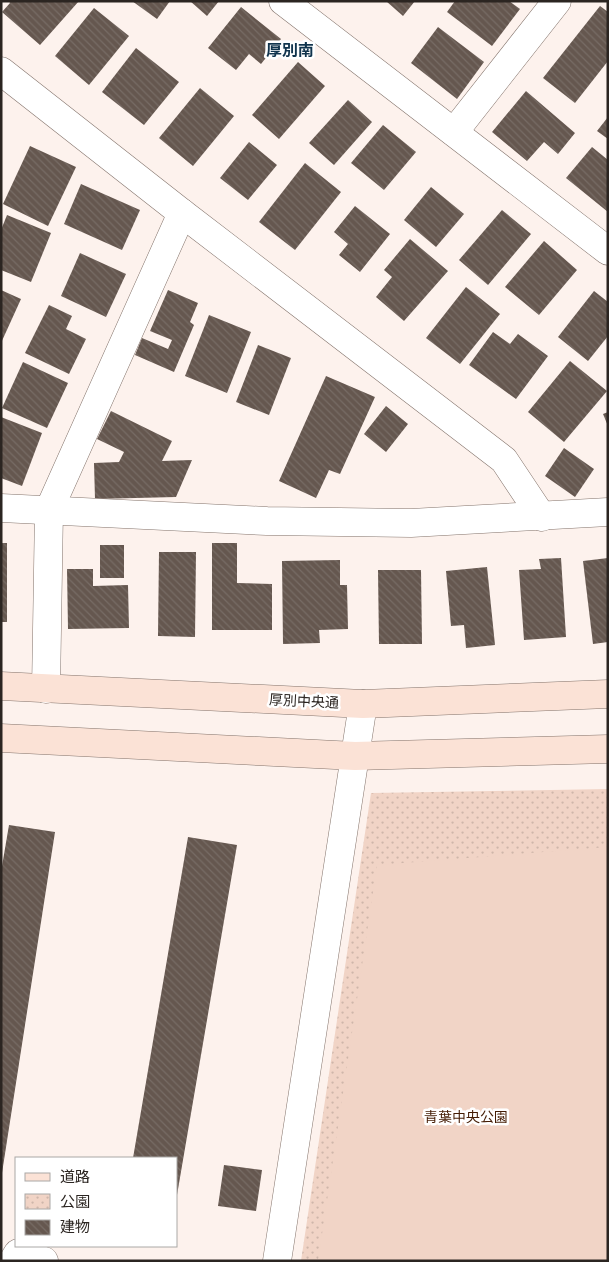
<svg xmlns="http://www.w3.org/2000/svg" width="609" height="1262" font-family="'DM Sans','Noto Sans JP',sans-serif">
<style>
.park{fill:url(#park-dots)}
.garden{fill:#f1d4c6}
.building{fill:url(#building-back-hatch)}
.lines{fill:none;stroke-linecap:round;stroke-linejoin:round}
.street-casing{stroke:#84746c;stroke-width:29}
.secondary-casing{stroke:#84746c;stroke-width:29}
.street{stroke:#fff;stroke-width:28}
.secondary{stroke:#fbe2d6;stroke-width:28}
.labels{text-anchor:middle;stroke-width:5;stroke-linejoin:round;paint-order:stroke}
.street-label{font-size:14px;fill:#2b2521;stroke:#fff}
.park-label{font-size:14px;fill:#441c04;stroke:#fff}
.quarter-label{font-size:16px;font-weight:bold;fill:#11344d;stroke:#fff}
</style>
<defs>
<pattern id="park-dots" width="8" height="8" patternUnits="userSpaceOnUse" patternTransform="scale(1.25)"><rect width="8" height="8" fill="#f1d4c6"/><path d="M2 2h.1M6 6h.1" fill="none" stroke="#cfb6aa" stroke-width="1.8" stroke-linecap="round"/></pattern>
<pattern id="building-back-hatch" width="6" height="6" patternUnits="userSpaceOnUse" patternTransform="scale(1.25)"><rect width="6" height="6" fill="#65574f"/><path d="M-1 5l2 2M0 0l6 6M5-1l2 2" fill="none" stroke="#776c65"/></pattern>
</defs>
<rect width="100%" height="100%" fill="#fdf2ed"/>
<path class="park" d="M608 789V1261H301L371 793Z"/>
<path class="garden" d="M608 847V1261H318L377 865Z"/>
<g class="building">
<path d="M9 1H79L40 45 2 12 10 3Z"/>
<path d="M132 1H170L157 19Z"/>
<path d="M190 1H219L207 16Z"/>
<path d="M386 1H415L403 16Z"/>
<path d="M455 1H509L520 9 492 46 447 12Z"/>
<path d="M600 6 608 12V61L575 103 543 78Z"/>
<path d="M241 7 281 39 261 64 249 54 236 70 208 48Z"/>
<path d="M94 8 129 36 89 85 55 56Z"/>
<path d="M438 27 484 62 457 99 411 63Z"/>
<path d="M136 48 179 82 144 125 102 92Z"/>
<path d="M298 62 325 86 279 139 252 115Z"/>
<path d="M200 88 234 116 193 166 159 138Z"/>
<path d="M526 91 575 133 558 154 544 142 527 161 492 132Z"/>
<path d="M348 100 372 122 334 165 309 143Z"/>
<path d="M608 117V139L597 131Z"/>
<path d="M383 125 416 152 384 190 351 163Z"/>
<path d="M249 142 277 165 248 200 220 178Z"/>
<path d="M30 146 76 167 48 226 3 204Z"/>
<path d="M592 147 608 160V212L566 178Z"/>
<path d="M305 163 341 192 295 250 259 222Z"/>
<path d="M81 184 140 210 122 250 64 224Z"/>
<path d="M431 187 464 214 436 247 404 220Z"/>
<path d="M355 206 390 234 360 272 339 255 348 244 334 232Z"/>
<path d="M502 210 531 234 488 285 459 260Z"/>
<path d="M7 215 51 233 31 282 1 270V230Z"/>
<path d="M410 239 448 271 404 321 376 297 392 277 384 270Z"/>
<path d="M544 241 577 270 539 315 505 287Z"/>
<path d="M80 253 126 274 106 317 61 296Z"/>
<path d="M466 287 500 314 460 364 426 338Z"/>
<path d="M1 290 21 299 1 343Z"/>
<path d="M168 290 198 303 190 322 194 325 174 372 135 355 142 338 168 349 172 340 150 331Z"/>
<path d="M594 291 608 302V336L588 361 558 337Z"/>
<path d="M49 305 72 316 66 329 86 339 69 374 25 353Z"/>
<path d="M209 315 251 332 227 393 185 376Z"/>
<path d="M493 332 510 344 518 334 548 356 516 399 469 365Z"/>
<path d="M258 345 291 358 269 415 236 402Z"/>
<path d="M570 361 607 391 564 442 528 412Z"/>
<path d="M23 362 68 383 47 428 2 408Z"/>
<path d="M326 376 375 397 340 474 329 470 316 498 279 481Z"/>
<path d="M386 406 408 424 386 452 364 434Z"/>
<path d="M111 411 172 441 162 461 192 460 176 497 95 499 94 463 119 462 124 452 97 439Z"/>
<path d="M608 412V426L603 414Z"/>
<path d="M1 417 42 433 22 486 1 478Z"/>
<path d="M564 448 594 469 575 497 545 476Z"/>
<rect x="1" y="543" width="6" height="79"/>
<path d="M212 543H237V583L272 584V630H212Z"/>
<rect x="100" y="545" width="24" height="33"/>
<path d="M159 552H196L195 637 158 636Z"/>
<path d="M561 558 566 637 524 640 519 570 541 569 539 559Z"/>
<path d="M608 558V642L593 644 583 561Z"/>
<path d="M340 560V585H347L348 629 319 630 320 643 283 644 282 561Z"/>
<path d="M487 567 495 645 466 648 464 625 451 626 446 571Z"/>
<path d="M67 569H93V586L128 585 129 628 68 629Z"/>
<path d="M378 570H421L422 644H379Z"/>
<path d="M9 825 55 832 2 1173 1 872Z"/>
<path d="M188 837 237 845 177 1195 176 1158H133Z"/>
<path d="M224 1165 262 1170 256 1211 218 1206Z"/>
</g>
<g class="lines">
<g class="street-casing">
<g id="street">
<path d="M283 1 608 251"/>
<path d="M1 71 182 213 504 460 542 517"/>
<path d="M454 132 557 1"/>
<path d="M1 508 267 521 411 523 608 512"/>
<path d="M46 689 49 510 182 213"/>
<path d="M13 1261 18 1253 44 1261"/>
<path d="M277 1261 363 704"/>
</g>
</g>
<g class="secondary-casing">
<g id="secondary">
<path d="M1 686 363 704 608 694"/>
<path d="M1 738 355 756 608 749"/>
</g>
</g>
<use href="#street" class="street"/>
<use href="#secondary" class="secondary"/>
</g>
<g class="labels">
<g class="street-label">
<text transform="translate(304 701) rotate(3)" y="5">厚別中央通</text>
</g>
<g class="park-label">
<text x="466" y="1122">青葉中央公園</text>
</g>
<g class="quarter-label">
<text x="290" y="56">厚別南</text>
</g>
</g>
<rect width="609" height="1262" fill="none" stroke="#2b2521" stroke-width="5"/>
<rect x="15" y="1157" width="162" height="90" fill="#ffffff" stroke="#aaa8a6"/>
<rect x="25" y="1173" width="25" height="8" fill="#fbe2d6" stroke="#aaa8a6"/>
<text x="60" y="1182" font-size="15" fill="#2b2521">道路</text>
<rect x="25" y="1194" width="25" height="15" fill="url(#park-dots)" stroke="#aaa8a6"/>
<text x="60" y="1207" font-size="15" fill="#2b2521">公園</text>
<rect x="25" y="1220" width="25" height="15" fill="url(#building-back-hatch)" stroke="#aaa8a6"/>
<text x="60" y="1232" font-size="15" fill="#2b2521">建物</text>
</svg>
